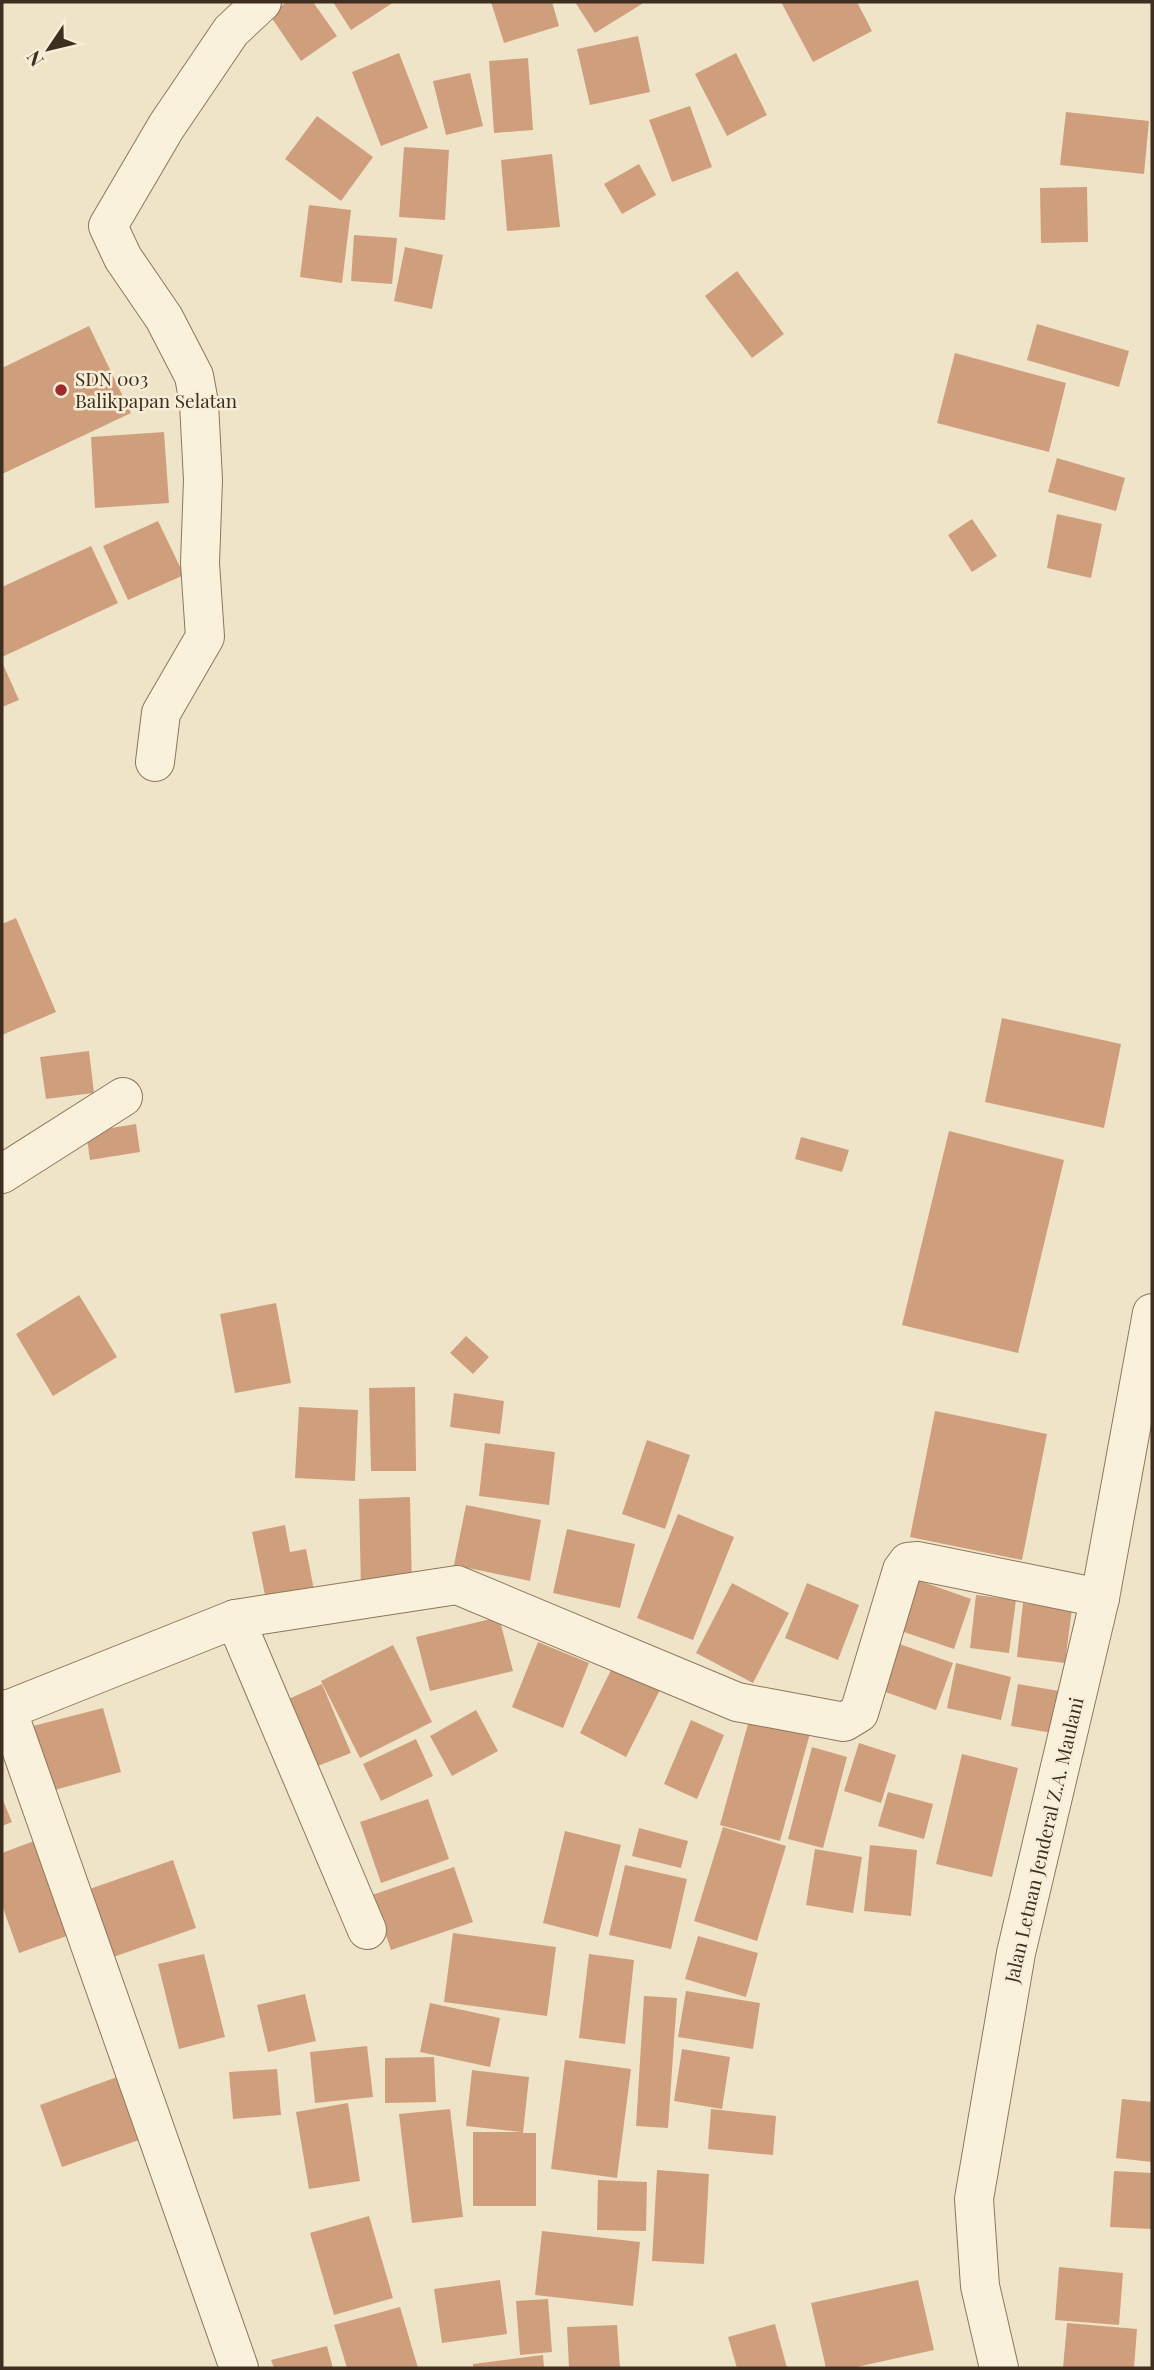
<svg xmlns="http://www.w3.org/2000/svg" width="1154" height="2370" font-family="'Playfair Display',serif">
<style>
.building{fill:#cf9f7d}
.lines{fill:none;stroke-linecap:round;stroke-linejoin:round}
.minor-casing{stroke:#8d765c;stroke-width:40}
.tertiary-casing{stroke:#8d765c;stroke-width:40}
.minor{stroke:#faf1dc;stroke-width:38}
.tertiary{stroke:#faf1dc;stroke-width:38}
.poi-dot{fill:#9e2a2b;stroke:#f7eed8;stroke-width:2.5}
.labels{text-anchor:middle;stroke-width:5;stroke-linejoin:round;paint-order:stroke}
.poi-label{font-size:19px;fill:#3d2e20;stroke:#f7eed8;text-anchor:start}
.street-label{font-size:19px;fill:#3d2e20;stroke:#f7eed8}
</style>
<rect width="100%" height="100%" fill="#f0e4c8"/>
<g class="building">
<path d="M287 2H313L337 36 301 61 269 14Z"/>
<path d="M333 2H394L351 30Z"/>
<path d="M491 2H552L559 26 504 43Z"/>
<path d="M575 2H645L595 33Z"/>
<path d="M781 2H857L872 31 813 62Z"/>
<path d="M638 36 650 92 590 105 577 49Z"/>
<path d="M399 53 428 128 381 146 352 72Z"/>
<path d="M736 53 767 115 727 136 695 74Z"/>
<path d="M528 58 533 130 494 133 489 61Z"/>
<path d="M470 73 483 126 446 135 433 81Z"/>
<path d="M690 106 712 167 672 182 649 120Z"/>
<path d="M1066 112 1149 121 1144 174 1060 165Z"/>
<path d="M317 116 373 157 341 201 285 159Z"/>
<path d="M404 147 449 150 445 220 399 217Z"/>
<path d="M552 154 560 227 507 231 501 160Z"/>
<path d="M639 164 656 195 622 214 604 184Z"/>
<path d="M1087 187 1088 242 1041 243 1040 188Z"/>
<path d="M309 205 351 210 342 283 300 277Z"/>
<path d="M354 235 397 238 392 284 351 281Z"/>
<path d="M405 247 443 255 432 309 394 301Z"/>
<path d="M737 271 784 334 752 358 705 296Z"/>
<path d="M1037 324 1129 351 1119 387 1027 360Z"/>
<path d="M89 326 131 413 2 474V368Z"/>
<path d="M955 353 1066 383 1049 452 937 423Z"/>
<path d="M164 432 169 503 95 508 91 437Z"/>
<path d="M1057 458 1125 478 1116 511 1048 492Z"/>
<path d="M1057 514 1102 524 1091 578 1047 568Z"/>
<path d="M972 519 997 556 972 572 948 535Z"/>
<path d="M158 521 184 575 128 600 103 546Z"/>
<path d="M91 546 118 603 2 657V587Z"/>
<path d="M2 662 19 700 2 707Z"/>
<path d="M16 918 56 1012 2 1035V924Z"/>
<path d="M1002 1018 1121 1044 1104 1128 985 1102Z"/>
<path d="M89 1051 94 1093 46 1099 40 1057Z"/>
<path d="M136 1124 140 1152 90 1160 86 1132Z"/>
<path d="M949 1131 1064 1160 1018 1353 902 1325Z"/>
<path d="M801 1137 849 1150 842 1172 795 1159Z"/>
<path d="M79 1295 117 1357 53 1396 16 1334Z"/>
<path d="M276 1303 291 1383 235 1393 220 1314Z"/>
<path d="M466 1336 489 1357 473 1374 450 1353Z"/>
<path d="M415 1387 416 1471H371L369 1388Z"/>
<path d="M454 1393 504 1401 500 1434 450 1427Z"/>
<path d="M299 1407 358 1410 355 1481 295 1478Z"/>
<path d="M935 1411 1047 1434 1022 1560 910 1537Z"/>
<path d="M647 1440 690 1455 665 1529 622 1514Z"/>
<path d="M485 1443 555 1452 549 1505 479 1496Z"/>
<path d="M410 1497 412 1588 361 1590 359 1499Z"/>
<path d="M466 1505 541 1520 530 1581 454 1565Z"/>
<path d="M678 1514 734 1537 693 1640 637 1618Z"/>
<path d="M285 1525 290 1552 306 1549 314 1590 266 1600 252 1532Z"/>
<path d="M567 1529 635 1544 620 1608 553 1593Z"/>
<path d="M912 1578 971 1599 954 1649 895 1629Z"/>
<path d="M732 1583 789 1613 753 1683 696 1653Z"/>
<path d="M807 1583 859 1605 838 1660 785 1638Z"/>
<path d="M976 1595 1016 1600 1009 1653 970 1648Z"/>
<path d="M1023 1603 1072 1609 1065 1663 1017 1657Z"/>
<path d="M499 1617 513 1671 430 1691 416 1637Z"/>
<path d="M538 1642 589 1663 563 1728 512 1707Z"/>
<path d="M894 1642 953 1663 936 1710 877 1689Z"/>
<path d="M393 1645 432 1722 360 1758 321 1681Z"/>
<path d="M615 1662 662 1686 626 1757 580 1733Z"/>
<path d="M956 1663 1011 1677 1001 1720 947 1708Z"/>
<path d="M322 1684 351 1753 310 1769 282 1702Z"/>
<path d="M1018 1684 1065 1692 1058 1734 1011 1726Z"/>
<path d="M103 1708 121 1772 47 1792 29 1727Z"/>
<path d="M476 1710 498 1751 452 1776 430 1736Z"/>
<path d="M751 1713 811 1730 780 1841 720 1825Z"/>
<path d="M691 1720 724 1735 697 1799 664 1784Z"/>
<path d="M416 1739 433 1776 381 1801 363 1764Z"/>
<path d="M859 1743 896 1755 881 1803 844 1791Z"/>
<path d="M812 1747 847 1757 823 1848 788 1839Z"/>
<path d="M962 1754 1018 1768 992 1877 936 1864Z"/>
<path d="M888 1792 933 1804 924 1839 878 1826Z"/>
<path d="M2 1798 12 1822 2 1826Z"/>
<path d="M428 1799 449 1859 381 1883 360 1822Z"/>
<path d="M723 1827 786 1846 757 1941 694 1921Z"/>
<path d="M639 1828 688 1841 681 1868 632 1856Z"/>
<path d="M565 1831 621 1845 598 1937 543 1923Z"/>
<path d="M42 1838 78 1932 19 1953 2 1905V1853Z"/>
<path d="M870 1845 917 1850 911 1916 864 1911Z"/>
<path d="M815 1849 862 1857 853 1913 806 1905Z"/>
<path d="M173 1860 196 1928 102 1961 78 1893Z"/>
<path d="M625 1865 687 1879 671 1949 609 1935Z"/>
<path d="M454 1867 473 1922 391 1950 372 1895Z"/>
<path d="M453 1933 556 1947 547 2016 444 2002Z"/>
<path d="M698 1936 758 1953 746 1997 685 1979Z"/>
<path d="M204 1954 225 2037 179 2049 158 1964Z"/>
<path d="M589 1954 634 1960 625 2044 579 2038Z"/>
<path d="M686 1991 760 2003 753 2049 678 2037Z"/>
<path d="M305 1994 316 2041 268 2052 257 2005Z"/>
<path d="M644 1996 677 1998 668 2128 636 2126Z"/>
<path d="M430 2003 500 2018 490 2067 420 2052Z"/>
<path d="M367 2046 373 2097 315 2103 310 2052Z"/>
<path d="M682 2049 730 2057 722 2109 674 2101Z"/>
<path d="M434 2057 436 2102 385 2103V2058Z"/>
<path d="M565 2060 631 2069 617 2178 551 2169Z"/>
<path d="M277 2069 281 2115 233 2119 229 2072Z"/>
<path d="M472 2070 529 2077 523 2133H536V2206H473V2132H521L466 2126Z"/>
<path d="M117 2077 139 2140 62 2167 40 2105Z"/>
<path d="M1122 2099 1152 2102V2162L1116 2158Z"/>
<path d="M348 2103 360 2181 309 2189 296 2112Z"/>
<path d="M450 2109 463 2217 412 2223 399 2114Z"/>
<path d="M711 2109 776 2116 773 2155 708 2149Z"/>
<path d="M657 2170 709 2174 704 2264 652 2261Z"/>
<path d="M1114 2171 1152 2173V2229L1110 2227Z"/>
<path d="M598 2180 647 2182 646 2231 597 2230Z"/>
<path d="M369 2216 393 2298 334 2315 310 2233Z"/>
<path d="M542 2231 640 2242 633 2306 535 2295Z"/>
<path d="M1059 2267 1123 2273 1119 2325 1055 2320Z"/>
<path d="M500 2280 507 2334 442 2343 434 2289Z"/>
<path d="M918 2280 934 2350 852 2368H826L811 2303Z"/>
<path d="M548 2299 552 2352 520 2355 516 2301Z"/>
<path d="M400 2307 418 2368H347L334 2325Z"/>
<path d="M1067 2323 1137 2329 1134 2368H1063Z"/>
<path d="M775 2324 787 2368H737L728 2337Z"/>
<path d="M617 2325 620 2368H569L567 2327Z"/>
<path d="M327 2346 333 2368H274L271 2360Z"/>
<path d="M543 2355 544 2368H473V2364Z"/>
</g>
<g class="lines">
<g class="minor-casing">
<g id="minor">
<path d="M155 762 161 713 205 637 200 563 203 480 199 403 194 376 164 318 123 258 108 226 166 127 231 31 262 2"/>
<path d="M2 1174 123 1097"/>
<path d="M235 1619 367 1930"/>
<path d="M7 1709 239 2368"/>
<path d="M2 1712 235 1619 457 1585 737 1702 844 1722 859 1713 902 1570 908 1562 918 1561 1100 1598"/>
</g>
</g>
<g class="tertiary-casing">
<path id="tertiary" d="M999 2368 980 2286 974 2199 1016 1953 1100 1598 1152 1313"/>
</g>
<use href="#minor" class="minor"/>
<use href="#tertiary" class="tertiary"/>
</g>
<circle class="poi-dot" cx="61" cy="390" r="7"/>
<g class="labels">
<g class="poi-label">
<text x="75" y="386">SDN 003<tspan x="75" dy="22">Balikpapan Selatan</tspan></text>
</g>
<g class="street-label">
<text transform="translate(1044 1840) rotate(-77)" y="7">Jalan Letnan Jenderal Z.A. Maulani</text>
</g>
</g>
<rect width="1154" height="2370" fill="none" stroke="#3d2e20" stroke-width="7"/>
<g transform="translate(49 49) rotate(235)" stroke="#f7eed8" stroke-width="5" paint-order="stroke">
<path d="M0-5L12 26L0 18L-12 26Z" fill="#3d2e20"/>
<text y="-10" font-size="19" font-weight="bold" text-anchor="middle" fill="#3d2e20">N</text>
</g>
</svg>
